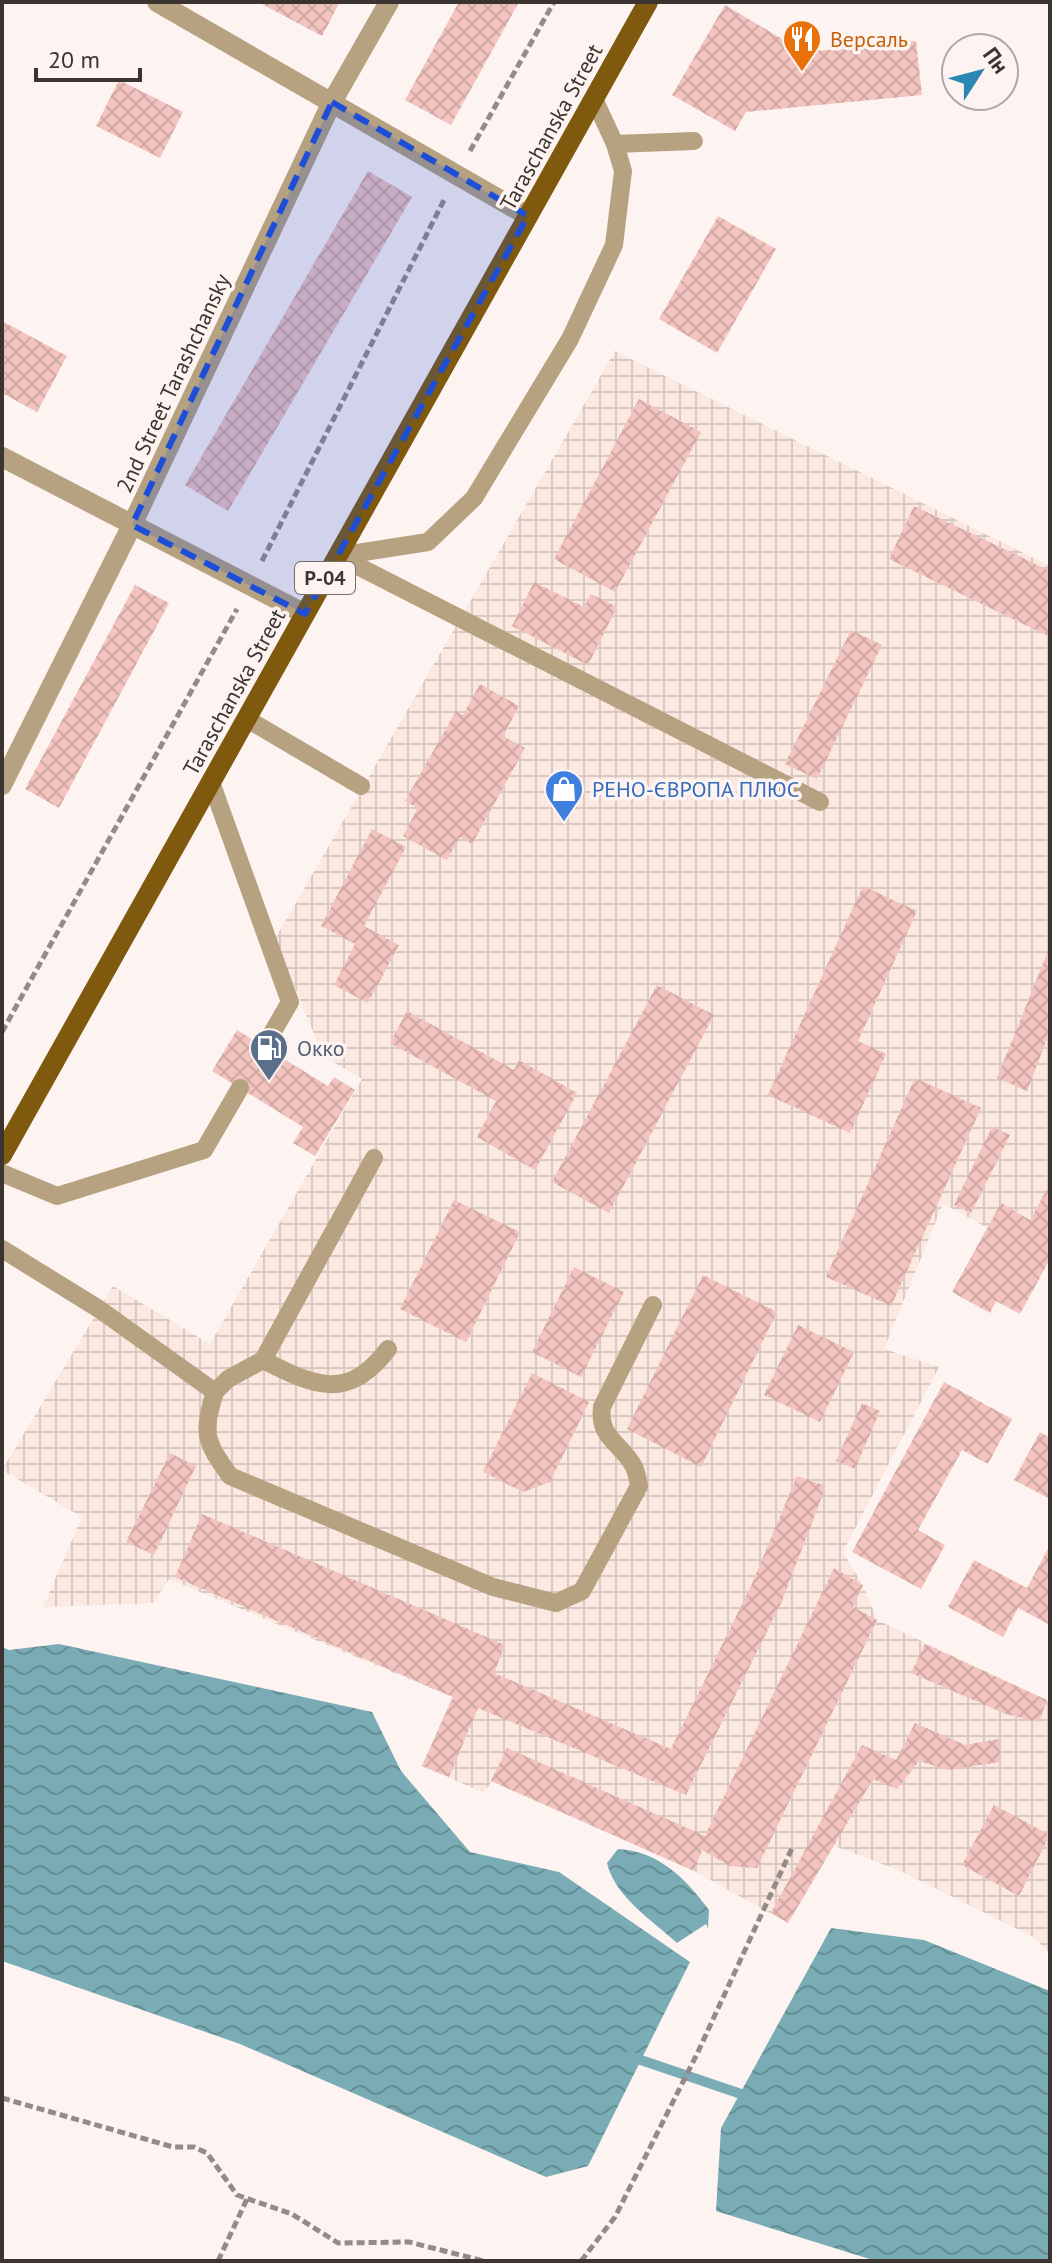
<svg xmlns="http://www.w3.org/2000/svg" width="1052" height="2263" font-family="'PT Sans',sans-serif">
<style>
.industrial{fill:url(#industrial-grid)}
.water{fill:url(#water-waves)}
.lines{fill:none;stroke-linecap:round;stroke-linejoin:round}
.stream{stroke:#7aacb5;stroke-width:10}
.building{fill:url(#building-cross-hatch)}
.path{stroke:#948b88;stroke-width:5;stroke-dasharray:8 4;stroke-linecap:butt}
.service{stroke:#b6a180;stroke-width:18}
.minor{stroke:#b6a180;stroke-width:20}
.primary{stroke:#7f590e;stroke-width:20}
.marked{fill:#1d4ed8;fill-opacity:0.2;stroke:#1d4ed8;stroke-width:6;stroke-dasharray:16 10;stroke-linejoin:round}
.labels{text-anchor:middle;stroke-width:7;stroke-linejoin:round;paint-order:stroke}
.shield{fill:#fdf4f1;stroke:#766e6a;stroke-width:2}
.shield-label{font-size:20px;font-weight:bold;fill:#3c3430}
.food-label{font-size:22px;fill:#c56008;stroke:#fdf4f1;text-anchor:start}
.street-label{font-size:22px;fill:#3c3430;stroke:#fdf4f1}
.shop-label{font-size:22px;fill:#366cbe;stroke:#fdf4f1;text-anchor:start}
.service-label{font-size:22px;fill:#4e5e75;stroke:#fdf4f1;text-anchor:start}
</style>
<defs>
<pattern id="industrial-grid" width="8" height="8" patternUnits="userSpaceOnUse" patternTransform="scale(2)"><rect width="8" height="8" fill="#fbe9e1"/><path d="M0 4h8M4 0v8" fill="none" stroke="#d8c8c1"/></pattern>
<pattern id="water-waves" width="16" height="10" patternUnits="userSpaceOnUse" patternTransform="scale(2)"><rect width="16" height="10" fill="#7aacb5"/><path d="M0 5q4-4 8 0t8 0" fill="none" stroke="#658d94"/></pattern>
<pattern id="building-cross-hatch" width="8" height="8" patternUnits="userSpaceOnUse" patternTransform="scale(2)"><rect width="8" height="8" fill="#f3c4bf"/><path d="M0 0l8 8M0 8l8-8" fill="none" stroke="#d1a9a4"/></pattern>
</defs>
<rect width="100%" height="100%" fill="#fdf4f1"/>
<path class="industrial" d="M615 351 1050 566V1184L1030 1220 1001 1204 988 1228 943 1204 884 1349 939 1367 843 1552 863 1585 877 1620 1050 1702V1953L1033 1937 898 1870 834 1846 788 1923 694 1871 492 1781 484 1793 422 1766 452 1697 169 1579 154 1603 43 1607 82 1517 2 1470 113 1286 210 1344 362 1079 323 1056 275 939Z"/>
<g class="water">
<path d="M59 1644 372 1712 401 1771 470 1852 559 1872 690 1962 588 2166 546 2177 240 2044 2 1961V1647L9 1650Z"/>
<path d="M618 1849C659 1851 686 1879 709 1910L708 1928 706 1924 677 1943C653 1921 615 1897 607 1863Z"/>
<path d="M831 1928 924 1940 1050 1991V2261H876L716 2211 721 2128Z"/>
</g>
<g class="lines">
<path class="stream" d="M629 2056 750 2097"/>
</g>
<g class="building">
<path d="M258 2H340L322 36Z"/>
<path d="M459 2H519L451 125 405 100Z"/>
<path d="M725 5 804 52 916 41 922 95 746 112 735 131 672 95Z"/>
<path d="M119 80 183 112 160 158 96 126Z"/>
<path d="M368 171 412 197 228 511 185 485Z"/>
<path d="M718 216 776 249 717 353 659 319Z"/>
<path d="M2 321 67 356 37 412 2 393Z"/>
<path d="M639 399 701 432 615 592 554 559Z"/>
<path d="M914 506 1050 571V637L889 559Z"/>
<path d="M534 582 584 607 591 594 617 607 588 665 512 626Z"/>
<path d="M135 585 169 603 59 808 25 789Z"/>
<path d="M851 630 882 645 817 779 785 764Z"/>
<path d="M480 684 519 706 503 736 525 748 472 844 460 837 447 860 403 836 418 808 405 801 456 711 463 715Z"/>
<path d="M372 829 406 847 364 926 399 945 368 1003 334 985 355 944 321 926Z"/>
<path d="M863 886 917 911 858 1041 886 1054 850 1133 768 1095Z"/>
<path d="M1050 946V1031L1027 1091 997 1078Z"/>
<path d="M657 985 714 1015 609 1213 552 1182Z"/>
<path d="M407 1011 514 1070 519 1060 577 1093 535 1170 477 1137 496 1101 390 1043Z"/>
<path d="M237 1030 328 1086 334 1077 355 1090 315 1156 293 1143 303 1127 212 1071Z"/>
<path d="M915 1078 981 1108 891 1306 826 1277Z"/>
<path d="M992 1127 1010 1135 971 1213 954 1205Z"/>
<path d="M1050 1184V1259L1020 1314 996 1301 990 1313 952 1292 1001 1203 1030 1220Z"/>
<path d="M454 1200 520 1232 466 1342 400 1309Z"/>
<path d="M574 1267 624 1292 581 1377 532 1352Z"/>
<path d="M703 1275 777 1312 701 1467 627 1429Z"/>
<path d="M798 1325 854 1352 820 1422 764 1395Z"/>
<path d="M532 1373 589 1402 550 1482 523 1492 483 1472Z"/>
<path d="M944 1382 1012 1419 988 1464 962 1450 918 1530 945 1545 921 1589 852 1552Z"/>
<path d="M862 1403 880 1411 855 1469 836 1461Z"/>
<path d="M1040 1432 1050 1438V1499L1014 1480Z"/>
<path d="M170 1453 196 1466 154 1555 126 1542Z"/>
<path d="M797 1476 826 1486 782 1601 686 1795 478 1708 449 1777 422 1766 453 1697 175 1577 202 1514 505 1645 494 1673 671 1749 751 1586Z"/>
<path d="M1050 1545V1625L1018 1608 1003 1637 948 1607 974 1560 1027 1588Z"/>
<path d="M834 1568 863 1585 853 1607 877 1620 757 1868 730 1866 702 1850 694 1871 491 1781 507 1748 705 1836Z"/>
<path d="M925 1644 1047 1700 1039 1722 1006 1714 911 1673Z"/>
<path d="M915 1723 965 1745 999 1739 1000 1762 948 1770 919 1761 897 1789 873 1779 788 1923 771 1913 862 1745 896 1760Z"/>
<path d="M994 1805 1050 1835 1019 1896 962 1865Z"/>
</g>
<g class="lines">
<g class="path">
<path d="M470 151 554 2"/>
<path d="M262 561 445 198"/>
<path d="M2 1032 237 609"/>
<path d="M2 2098 173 2147H194L207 2153 237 2195 292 2214 338 2243 409 2242 484 2261"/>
<path d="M218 2261 247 2199"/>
<path d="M581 2261 615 2217 697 2054 793 1846"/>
</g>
<g class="service">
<path d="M615 144 694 141"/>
<path d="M338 556 428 542 474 498 570 339 614 245 623 171 615 144 594 99"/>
<path d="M338 556 820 802"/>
<path d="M247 719 361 786"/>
<path d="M211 782 290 1002 264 1047"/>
<path d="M2 1173 57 1196 204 1150 240 1088"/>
<path d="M2 1249 99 1309 215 1392C202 1434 205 1441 230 1476L493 1587 556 1603 582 1591 639 1486C638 1480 637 1473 634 1467 622 1443 598 1439 602 1407L653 1305"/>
<path d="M263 1360C314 1386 348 1402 388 1349"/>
<path d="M215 1392 228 1379 263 1360 374 1158"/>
</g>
<g class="minor">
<path d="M157 2 528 216"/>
<path d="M2 457 305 614"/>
<path d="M2 785 132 525 332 102 389 2"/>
</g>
<path class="primary" d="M2 1155 648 2"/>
</g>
<path class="marked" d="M332 102 528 216 305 614 132 525Z"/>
<defs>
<g id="restaurant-pin" transform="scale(2)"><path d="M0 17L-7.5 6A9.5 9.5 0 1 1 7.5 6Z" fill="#e8710a" stroke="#fdf4f1"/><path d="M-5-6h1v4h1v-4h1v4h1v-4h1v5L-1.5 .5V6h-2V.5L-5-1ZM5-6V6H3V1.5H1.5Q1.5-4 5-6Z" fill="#fff"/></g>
<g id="shop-pin" transform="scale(2)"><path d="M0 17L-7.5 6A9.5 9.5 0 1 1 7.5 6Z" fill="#3f7fe0" stroke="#fdf4f1"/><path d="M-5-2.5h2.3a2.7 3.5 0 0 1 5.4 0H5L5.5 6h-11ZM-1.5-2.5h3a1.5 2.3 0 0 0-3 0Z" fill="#fff"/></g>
<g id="fuel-pin" transform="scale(2)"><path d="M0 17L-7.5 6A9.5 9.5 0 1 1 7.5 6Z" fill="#5c6f8a" stroke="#fdf4f1"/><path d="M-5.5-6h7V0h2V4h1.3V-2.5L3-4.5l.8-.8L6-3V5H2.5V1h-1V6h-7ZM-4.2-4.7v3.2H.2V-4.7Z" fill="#fff"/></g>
</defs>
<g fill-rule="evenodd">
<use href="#restaurant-pin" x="802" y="39"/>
<use href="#shop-pin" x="564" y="789"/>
<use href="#fuel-pin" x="269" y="1048"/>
</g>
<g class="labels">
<rect class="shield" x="295" y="562" width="60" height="32" rx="6"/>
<g class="shield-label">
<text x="325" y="585">Р-04</text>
</g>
<g class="food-label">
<text x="830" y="47">Версаль</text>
</g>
<g class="street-label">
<text transform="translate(551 127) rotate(-61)" y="8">Taraschanska Street</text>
<text transform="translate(173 383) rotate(-65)" y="8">2nd Street Tarashchansky</text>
<text transform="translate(234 692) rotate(-61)" y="8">Taraschanska Street</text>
</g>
<g class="shop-label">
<text x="592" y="797">РЕНО-ЄВРОПА ПЛЮС</text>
</g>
<g class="service-label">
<text x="297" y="1056">Окко</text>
</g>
</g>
<rect width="1052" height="2263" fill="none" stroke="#3c3430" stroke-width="8"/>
<g transform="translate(980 72) rotate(54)"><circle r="38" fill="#fdf4f1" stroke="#b0a7a4" stroke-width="2"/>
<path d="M0-6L14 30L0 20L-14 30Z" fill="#2d87b5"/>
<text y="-12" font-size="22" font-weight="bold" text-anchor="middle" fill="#3c3430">Пн</text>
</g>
<path d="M36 68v12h104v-12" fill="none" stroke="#3c3430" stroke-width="4"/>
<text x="48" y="68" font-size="24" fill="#3c3430" stroke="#fdf4f1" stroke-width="6" paint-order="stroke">20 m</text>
</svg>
